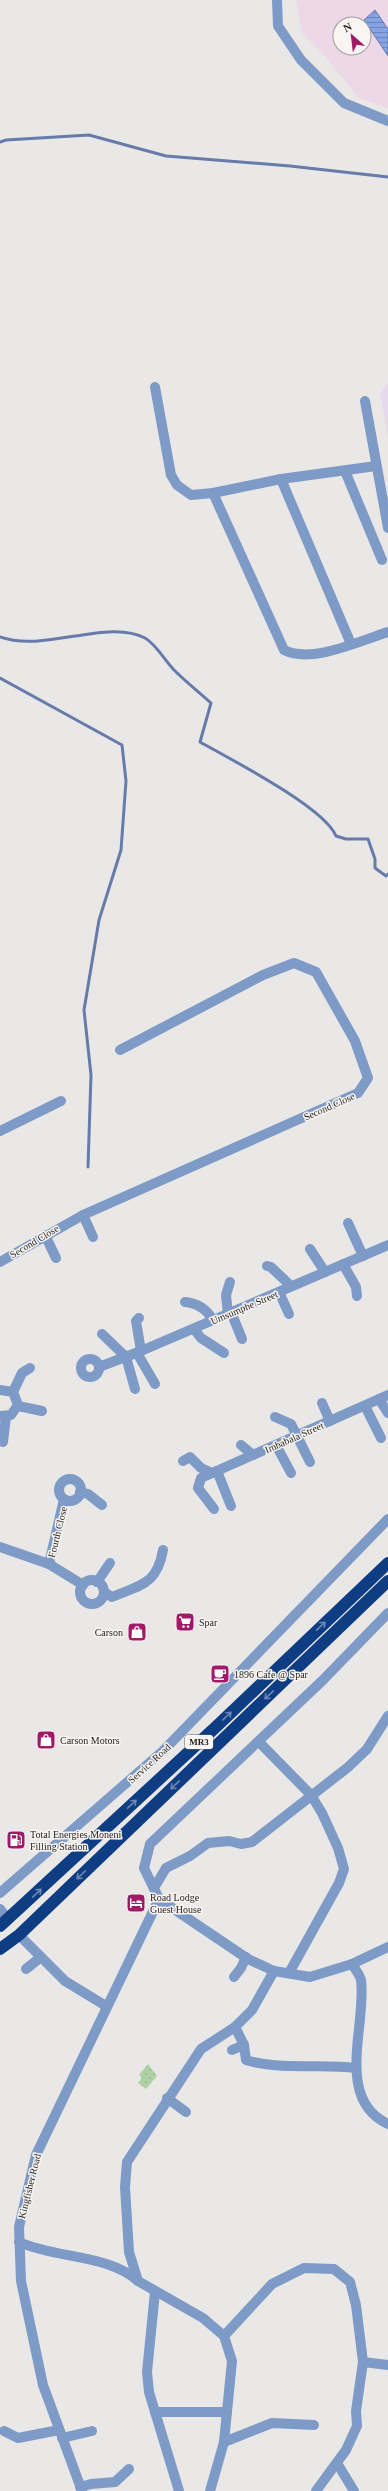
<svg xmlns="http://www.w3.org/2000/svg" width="388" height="2491" font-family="Georgia,serif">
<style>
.education{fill:#ecd8e7;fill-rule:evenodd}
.medical{fill:#e6d9ee}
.park{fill:url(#park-dots)}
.water{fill:url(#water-rules);stroke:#667ba9}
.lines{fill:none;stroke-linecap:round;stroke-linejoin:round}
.stream{stroke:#667ba9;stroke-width:3}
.minor{stroke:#7e9ac6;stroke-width:10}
.highway{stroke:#0f3d84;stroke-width:12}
.oneway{stroke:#6c87b0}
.labels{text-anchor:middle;stroke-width:3;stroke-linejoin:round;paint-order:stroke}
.shield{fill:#f8f5f3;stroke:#5f5e5c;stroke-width:1}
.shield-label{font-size:9px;font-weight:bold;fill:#1e1d1c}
.street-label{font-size:10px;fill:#1e1d1c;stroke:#f8f5f3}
.poi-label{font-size:10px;fill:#1e1d1c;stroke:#f8f5f3;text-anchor:start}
</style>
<defs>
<pattern id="park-dots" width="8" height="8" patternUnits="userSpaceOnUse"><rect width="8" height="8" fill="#aed1a5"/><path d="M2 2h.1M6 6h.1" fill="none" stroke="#95b38d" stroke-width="1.8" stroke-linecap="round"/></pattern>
<pattern id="water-rules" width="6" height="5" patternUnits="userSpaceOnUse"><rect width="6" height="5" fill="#85a3e5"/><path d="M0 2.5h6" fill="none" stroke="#6c84b9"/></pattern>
</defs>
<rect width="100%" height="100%" fill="#eae8e6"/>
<path class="education" d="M296 0H388V108L359 98 325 56 302 33ZM340 24H364V48H340Z"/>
<path class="medical" d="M388 383V437L380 393Z"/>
<path class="park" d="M148 2064 157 2076 146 2089 138 2083 142 2078 139 2075Z"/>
<path class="water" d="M375 10 388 29V56L364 20Z"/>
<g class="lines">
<g class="stream">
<path d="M0 142 6 140 89 135 166 156 290 166 388 177"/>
<path d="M0 637C45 653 108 618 145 638 156 644 165 661 174 670 186 682 199 692 211 703L200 742C230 759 324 807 336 836L346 839H368L375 859V868L386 876 388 874"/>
<path d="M0 678 122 745 126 781 121 850 99 920 84 1010 91 1075 88 1167"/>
</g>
<g class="minor">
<path d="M277 0 278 26 301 60 344 103 388 121"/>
<path d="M155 387 171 475 177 485 191 495 213 493 281 479 376 466"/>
<path d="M365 401 388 528"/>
<path d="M345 471 382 560"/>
<path d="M281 479 351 644"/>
<path d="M213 493 284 650C312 664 359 641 388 632"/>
<path d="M0 1131 61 1101"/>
<path d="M83 1215 93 1237"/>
<path d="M348 1223 363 1256"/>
<path d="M45 1235 56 1258"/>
<path d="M310 1249 325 1272"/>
<path d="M0 1262 83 1215 358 1093 368 1078 355 1041 316 972 294 963 263 975 120 1050"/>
<path d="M343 1264 356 1287 357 1296"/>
<path d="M267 1266 271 1267 291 1286"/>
<path d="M279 1292 289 1314"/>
<path d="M185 1302C197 1303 207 1310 213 1320"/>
<path d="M231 1312 242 1339"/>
<path d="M228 1314 226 1295 230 1282"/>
<path d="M139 1318 136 1321 141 1351"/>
<path d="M194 1329 201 1338 224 1353"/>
<path d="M102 1334 126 1357 135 1389"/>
<path d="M137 1353 155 1384"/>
<circle cx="90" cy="1368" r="9"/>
<path d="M99 1367 141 1351 388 1245"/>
<path d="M0 1390 13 1392 18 1405 11 1415 0 1416"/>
<path d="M13 1392 22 1373 30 1368"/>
<path d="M379 1399 388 1413"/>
<path d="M322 1403 330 1421"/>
<path d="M18 1406 42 1411"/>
<path d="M365 1406 381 1438"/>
<path d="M275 1417 291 1424 310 1462"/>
<path d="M3 1442 6 1417"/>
<path d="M241 1445 253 1455"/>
<path d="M276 1445 291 1473"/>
<path d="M183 1461 190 1457 201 1468 212 1473"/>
<path d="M217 1471 231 1506"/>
<circle cx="70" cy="1490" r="11"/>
<path d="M80 1492 88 1494 102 1505"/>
<path d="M214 1509 198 1488 201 1478 388 1395"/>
<path d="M0 1547 49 1564 83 1585"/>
<path d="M49 1564 64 1499"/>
<circle cx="92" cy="1592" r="12"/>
<path d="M97 1582 110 1563"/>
<path d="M104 1592 112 1597C140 1585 157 1585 163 1550"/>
<path d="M388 1613 323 1680 150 1844 144 1868 159 1899 248 1959 274 1971 310 1977 352 1964 388 1947"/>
<path d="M259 1742 311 1795 322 1813 338 1848 344 1869 339 1883 289 1973"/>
<path d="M154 1888 166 1868 190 1856 208 1843 229 1841 241 1844 252 1842 347 1768 367 1749 388 1716"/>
<path d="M0 1893 163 1751 388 1519"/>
<path d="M0 1909 8 1919"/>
<path d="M19 1935 65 1981 106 2006"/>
<path d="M352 1964C355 1969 360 1975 361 1980 367 2024 334 2099 388 2124"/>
<path d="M26 1969 41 1957"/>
<path d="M234 1977 241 1968 246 1957"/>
<path d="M235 2027 244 2045 246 2060C281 2071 319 2063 356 2068"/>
<path d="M232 2050 244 2045"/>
<path d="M167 2098 186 2112"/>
<path d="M19 2242C57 2259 108 2254 138 2281"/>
<path d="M155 2292 147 2372 149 2392 179 2491"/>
<path d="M224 2336 272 2284 304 2268 334 2269 350 2282 356 2305 363 2362 356 2411 357 2426 346 2450 316 2491"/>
<path d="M363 2362 388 2365"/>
<path d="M155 2412H227"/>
<path d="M4 2431 18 2438 59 2430"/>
<path d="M62 2438 92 2431"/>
<path d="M224 2442 272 2423 314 2425"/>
<path d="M337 2463 354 2491"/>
<path d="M80 2487 91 2484 115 2482 129 2469"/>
<path d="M82 2491 43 2385 21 2281 19 2227 36 2155 159 1899"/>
<path d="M210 2491 224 2442 232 2361 224 2336 203 2318 138 2281 129 2252 125 2187 127 2162 201 2049 235 2027 252 2010 274 1971"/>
</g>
<g class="highway">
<path d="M0 1926 218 1725 388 1563"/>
<path d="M0 1949 19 1935 388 1581"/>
</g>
</g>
<defs><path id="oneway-shaft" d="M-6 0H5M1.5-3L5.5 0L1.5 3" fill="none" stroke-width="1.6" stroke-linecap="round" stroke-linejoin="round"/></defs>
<g class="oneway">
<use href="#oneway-shaft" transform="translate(321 1626) rotate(-44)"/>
<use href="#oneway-shaft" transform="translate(269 1695) rotate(136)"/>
<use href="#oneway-shaft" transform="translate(227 1716) rotate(-44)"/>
<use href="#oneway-shaft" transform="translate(175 1785) rotate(136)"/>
<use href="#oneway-shaft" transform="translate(132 1804) rotate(-43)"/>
<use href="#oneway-shaft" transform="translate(81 1875) rotate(136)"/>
<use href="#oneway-shaft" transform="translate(37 1893) rotate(-43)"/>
</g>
<defs>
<g id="supermarket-square" transform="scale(1)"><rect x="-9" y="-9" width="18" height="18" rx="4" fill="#a01a67" stroke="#f8f5f3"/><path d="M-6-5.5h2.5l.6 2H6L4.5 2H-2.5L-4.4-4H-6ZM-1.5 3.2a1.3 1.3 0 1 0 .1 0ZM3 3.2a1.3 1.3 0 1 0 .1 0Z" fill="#fff"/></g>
<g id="shop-square" transform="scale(1)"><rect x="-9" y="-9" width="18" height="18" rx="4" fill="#a01a67" stroke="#f8f5f3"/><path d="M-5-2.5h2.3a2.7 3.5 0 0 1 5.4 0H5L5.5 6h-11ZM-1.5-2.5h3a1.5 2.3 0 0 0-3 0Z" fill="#fff"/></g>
<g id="cafe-square" transform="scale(1)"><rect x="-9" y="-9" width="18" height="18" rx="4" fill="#a01a67" stroke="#f8f5f3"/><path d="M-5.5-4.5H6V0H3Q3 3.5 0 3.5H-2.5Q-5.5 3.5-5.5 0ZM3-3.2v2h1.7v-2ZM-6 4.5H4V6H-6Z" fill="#fff"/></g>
<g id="fuel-square" transform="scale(1)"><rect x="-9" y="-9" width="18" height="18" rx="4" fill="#a01a67" stroke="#f8f5f3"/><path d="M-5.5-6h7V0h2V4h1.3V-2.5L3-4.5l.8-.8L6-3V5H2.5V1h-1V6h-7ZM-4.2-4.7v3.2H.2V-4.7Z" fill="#fff"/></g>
<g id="hotel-square" transform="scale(1)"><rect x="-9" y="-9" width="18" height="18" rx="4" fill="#a01a67" stroke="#f8f5f3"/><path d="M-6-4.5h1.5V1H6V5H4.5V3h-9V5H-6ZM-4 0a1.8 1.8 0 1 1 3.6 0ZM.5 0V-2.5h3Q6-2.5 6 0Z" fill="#fff"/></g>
</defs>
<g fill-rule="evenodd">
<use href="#supermarket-square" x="185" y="1622"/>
<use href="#shop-square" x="137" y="1632"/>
<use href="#cafe-square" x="220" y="1674"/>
<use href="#shop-square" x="46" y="1740"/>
<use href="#fuel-square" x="16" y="1840"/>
<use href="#hotel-square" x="136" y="1903"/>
</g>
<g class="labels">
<rect class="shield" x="185" y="1735" width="28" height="14" rx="3"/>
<g class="shield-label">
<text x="199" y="1745">MR3</text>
</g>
<g class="street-label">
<text transform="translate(329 1106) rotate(-24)" y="4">Second Close</text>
<text transform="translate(34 1241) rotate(-31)" y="4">Second Close</text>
<text transform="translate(244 1307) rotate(-23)" y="4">Umsumphe Street</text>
<text transform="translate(294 1437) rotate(-24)" y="4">Imbabala Street</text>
<text transform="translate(57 1532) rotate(-76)" y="4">Fourth Close</text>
<text transform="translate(149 1763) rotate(-42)" y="4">Service Road</text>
<text transform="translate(29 2186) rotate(-76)" y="4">Kingfisher Road</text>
</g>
<g class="poi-label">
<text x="199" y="1626">Spar</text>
<text x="123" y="1636" text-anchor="end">Carson</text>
<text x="234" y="1678">1896 Cafe @ Spar</text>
<text x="60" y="1744">Carson Motors</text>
<text x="30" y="1838">Total Energies Moneni<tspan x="30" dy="12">Filling Station</tspan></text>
<text x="150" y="1901">Road Lodge<tspan x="150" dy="12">Guest House</tspan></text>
</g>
</g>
<g transform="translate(352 36) rotate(332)"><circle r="19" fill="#f8f5f3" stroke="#a19f9d"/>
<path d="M0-3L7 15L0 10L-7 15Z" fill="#a01a67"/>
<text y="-6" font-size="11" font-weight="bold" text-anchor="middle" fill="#1e1d1c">N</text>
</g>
</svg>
